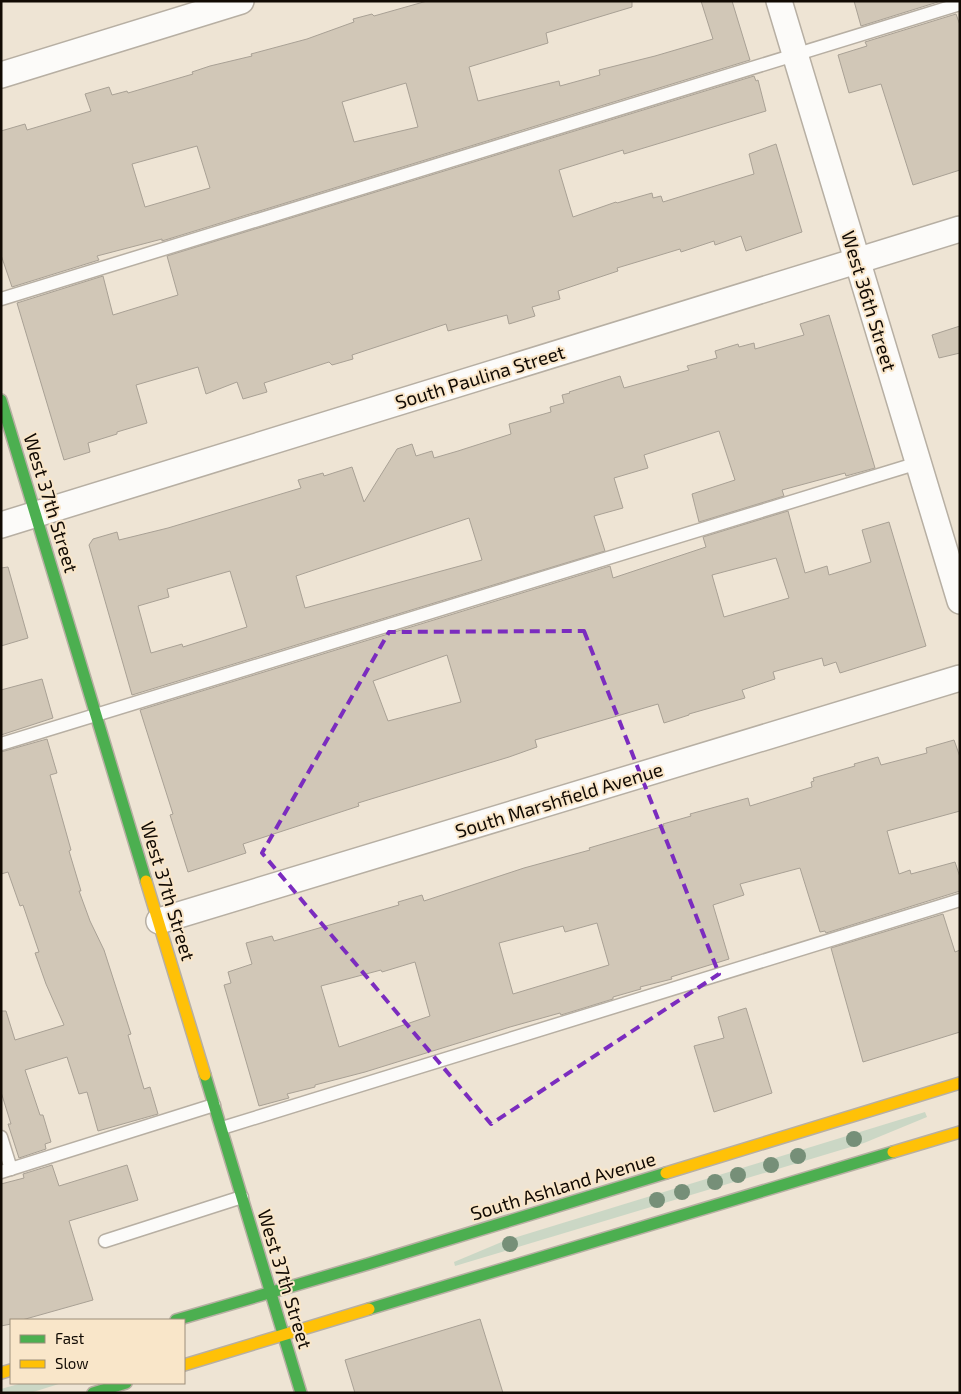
<svg xmlns="http://www.w3.org/2000/svg" width="961" height="1394" font-family="'Exo 2',sans-serif">
<style>
.green{fill:#cbd7c5}
.building{fill:#d1c7b7;stroke:#a9a195;fill-rule:evenodd}
.lines{fill:none;stroke-linecap:round;stroke-linejoin:round}
.lane-casing{stroke:#b7afa3;stroke-width:15}
.street-casing{stroke:#b7afa3;stroke-width:28}
.fast-casing{stroke:#b7afa3;stroke-width:14}
.slow-casing{stroke:#b7afa3;stroke-width:14}
.lane{stroke:#fcfbf9;stroke-width:12}
.street{stroke:#fcfbf9;stroke-width:25}
.fast{stroke:#4caf50;stroke-width:11}
.slow{stroke:#ffc107;stroke-width:11}
.tree{fill:#768f78}
.marked{fill:none;stroke:#7b2cbf;stroke-width:4;stroke-dasharray:10 6;stroke-linejoin:round}
.labels{text-anchor:middle;stroke-width:4;stroke-linejoin:round;paint-order:stroke}
.street-label{font-size:19px;fill:#110a03;stroke:#f9e6c9}
</style>
<rect width="100%" height="100%" fill="#eee4d4"/>
<g class="green">
<path d="M925 1112 927 1117 864 1143 455 1266 454 1262 504 1241Z"/>
<path d="M22 1383H62L30 1393H1V1389Z"/>
</g>
<g class="building">
<path d="M427 1H632V7L546 33 548 43 469 67 478 101 559 81 560 86 600 75 599 70 655 56 713 39 701 1H732L750 60 162 241V239L97 256 99 260 12 287 1 255V131L25 124 27 130 91 111 85 94 109 87 112 95 127 91 128 93 193 74 192 72 210 66 252 56 251 54 307 39 354 22 353 19 372 14 374 16ZM406 83 418 127 354 142 342 102ZM197 146 210 188 145 207 132 164Z"/>
<path d="M854 1H941L861 26Z"/>
<path d="M956 14 960 25V170L913 185 881 84 849 93 838 55 867 46 865 42Z"/>
<path d="M754 76 756 81 758 80 766 111 624 154 623 150 559 170 573 217 616 202 617 203 652 193 653 198 661 196 663 202 754 174 749 154 776 144 802 232 746 251 741 236 715 245 714 241 681 252 680 249 647 259 617 268 618 271 558 291 560 299 532 307 535 316 509 324 507 315 448 331 446 324 352 355 353 359 332 365 329 362 264 383 267 392 243 399 237 382 206 394 198 367 136 385 147 423 117 432V434L88 443 90 452 64 460 17 303 103 276 113 315 178 295 167 256Z"/>
<path d="M829 315 875 468 846 476 845 473 782 490 784 496 699 522 692 494 735 480 719 431 644 455 648 468 614 478 623 508 594 516 605 551 132 695 89 545 93 539 117 532 119 540 168 528 301 488 298 480 323 473 324 476 352 467 364 502 397 449 412 444 416 456 432 451 434 458 458 451 511 434 509 424 551 412 550 407 564 403 562 395 570 393 569 392 620 376 624 388 689 370 687 366 717 358 715 351 738 344 739 347 754 343 755 349 804 335 800 324ZM469 518 482 560 305 608 296 576ZM230 571 247 627 183 647 182 644 151 653 138 606 169 597 167 589Z"/>
<path d="M960 326V353L939 358 932 335Z"/>
<path d="M788 511 805 573 827 566 829 575 871 562 862 530 889 522 926 646 840 673 836 662 824 666 822 658 773 672 775 679 742 690 745 698 689 714V715L664 723 658 704 535 740 537 747 509 757 358 803 359 806 243 844 246 853 188 872 170 815 173 814 140 710 610 566 613 578 706 547 703 537ZM776 558 789 598 724 617 712 575ZM447 655 461 702 388 721 373 681Z"/>
<path d="M8 567 28 638 1 646V568Z"/>
<path d="M42 679 53 718 1 735V690Z"/>
<path d="M47 739 57 773 50 775 71 850 69 851 81 891H79L90 921 104 950 131 1034 128 1035 144 1089 150 1087 158 1114 98 1131 87 1092 79 1094 67 1057 25 1070 40 1115H43L51 1142 45 1144 46 1149 19 1158 8 1124H11L1 1092V1011H6L15 1040 64 1025 46 984 35 953 39 952 23 905 20 906 8 872 1 874V752Z"/>
<path d="M954 740 960 757V811L887 831 899 874 910 870 911 874 955 862 960 877V891L826 933 825 931 820 932 800 868 740 884 744 895 713 905 729 959 671 977 672 979 640 987 641 989 613 997V999L561 1015 560 1013 510 1027 365 1072 315 1085V1087L287 1094 289 1098 259 1106 224 985 231 983 228 972 252 964 246 943 272 936 274 941 399 905 398 902 422 895 424 901 524 868 590 850 589 848 664 826 663 824 691 816 690 814 748 798 750 806 812 787 811 782 814 781 813 778 855 766 854 764 878 757 881 765 927 753 926 748ZM597 923 609 965 513 994 499 943 563 926 565 932ZM415 962 430 1016 339 1047 321 986 381 970 382 972Z"/>
<path d="M943 914 955 952 960 950V1032L863 1062 831 948Z"/>
<path d="M746 1008 772 1093 714 1112 694 1046 724 1038 718 1017Z"/>
<path d="M52 1165 59 1186 127 1165 138 1200 69 1221 93 1300 22 1320H11V1324L1 1326V1184L24 1178 23 1174Z"/>
<path d="M480 1319 503 1393H355L345 1360Z"/>
</g>
<g class="lines">
<g class="lane-casing">
<g id="lane">
<path d="M1 299 960 4"/>
<path d="M1 744 918 463"/>
<path d="M222 1128 960 900"/>
<path d="M1 1137 11 1169"/>
<path d="M1 1172 214 1105"/>
<path d="M105 1241 242 1197"/>
</g>
</g>
<g class="street-casing">
<g id="street">
<path d="M779 1 960 601"/>
<path d="M1 75 241 1"/>
<path d="M1 525 960 229"/>
<path d="M159 921 960 678"/>
</g>
</g>
<g class="fast-casing">
<g id="fast">
<path d="M1 400 146 881"/>
<path d="M205 1075 301 1393"/>
<path d="M369 1309 893 1152"/>
<path d="M176 1320 368 1264 666 1173"/>
<path d="M93 1393 126 1383"/>
</g>
</g>
<g class="slow-casing">
<g id="slow">
<path d="M146 881 205 1075"/>
<path d="M893 1152 960 1132"/>
<path d="M666 1173 960 1083"/>
<path d="M184 1365 369 1309"/>
<path d="M1 1373 11 1370"/>
</g>
</g>
<use href="#lane" class="lane"/>
<use href="#street" class="street"/>
<use href="#fast" class="fast"/>
<use href="#slow" class="slow"/>
</g>
<g class="tree">
<circle cx="854" cy="1139" r="8"/>
<circle cx="798" cy="1156" r="8"/>
<circle cx="771" cy="1165" r="8"/>
<circle cx="738" cy="1175" r="8"/>
<circle cx="715" cy="1182" r="8"/>
<circle cx="682" cy="1192" r="8"/>
<circle cx="657" cy="1200" r="8"/>
<circle cx="510" cy="1244" r="8"/>
</g>
<path class="marked" d="M584 631 719 974 491 1124 262 853 389 632Z"/>
<g class="labels">
<g class="street-label">
<text transform="translate(869 301) rotate(73)" y="7">West 36th Street</text>
<text transform="translate(480 377) rotate(-17)" y="7">South Paulina Street</text>
<text transform="translate(51 503) rotate(73)" y="7">West 37th Street</text>
<text transform="translate(559 800) rotate(-17)" y="7">South Marshfield Avenue</text>
<text transform="translate(168 891) rotate(73)" y="7">West 37th Street</text>
<text transform="translate(563 1186) rotate(-17)" y="7">South Ashland Avenue</text>
<text transform="translate(285 1279) rotate(73)" y="7">West 37th Street</text>
</g>
</g>
<rect width="961" height="1394" fill="none" stroke="#110a03" stroke-width="5"/>
<rect x="10" y="1319" width="175" height="65" fill="#f9e6c9" stroke="#9c8e7a"/>
<rect x="20" y="1335" width="25" height="8" fill="#4caf50" stroke="#9c8e7a"/>
<text x="55" y="1344" font-size="15" fill="#110a03">Fast</text>
<rect x="20" y="1360" width="25" height="8" fill="#ffc107" stroke="#9c8e7a"/>
<text x="55" y="1369" font-size="15" fill="#110a03">Slow</text>
</svg>
